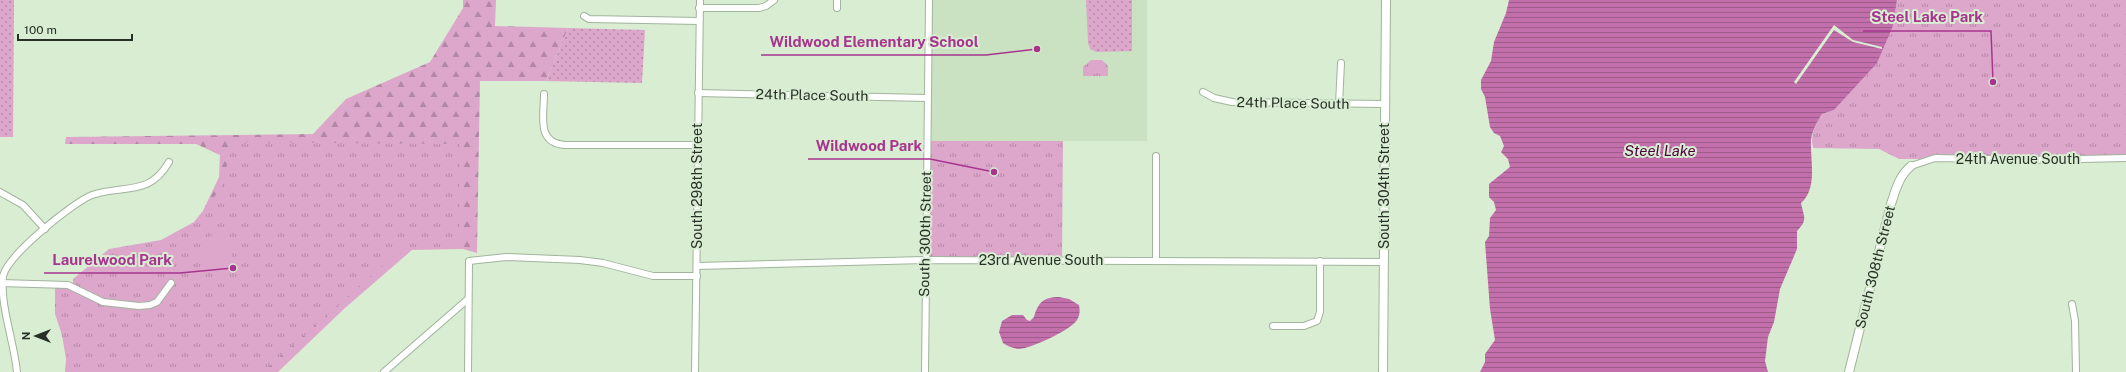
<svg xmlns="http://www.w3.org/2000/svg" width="2126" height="372" font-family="'Public Sans',sans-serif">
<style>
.built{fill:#cae1c2}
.grass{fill:url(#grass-dots)}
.forest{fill:url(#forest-firs)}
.park{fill:url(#park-tufts)}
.garden{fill:#dda7cc}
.water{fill:url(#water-rules)}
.pier{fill:#d9edd3}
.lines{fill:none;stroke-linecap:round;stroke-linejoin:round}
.street-casing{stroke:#a1b49c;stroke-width:8}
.secondary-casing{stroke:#a1b49c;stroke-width:10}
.street{stroke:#fff;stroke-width:6}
.secondary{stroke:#fff;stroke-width:8}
.labels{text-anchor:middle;stroke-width:4;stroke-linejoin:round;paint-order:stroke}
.street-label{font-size:14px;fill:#282f26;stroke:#d9edd3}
.water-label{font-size:15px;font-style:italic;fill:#4d003f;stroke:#d9edd3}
.leader{fill:none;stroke:#a8348e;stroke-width:1.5}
.callout-dot{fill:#a8348e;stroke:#d9edd3;stroke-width:1.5}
.callout-label{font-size:15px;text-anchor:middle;font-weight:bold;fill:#a8348e;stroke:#d9edd3;stroke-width:4;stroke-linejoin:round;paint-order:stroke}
</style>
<defs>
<pattern id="grass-dots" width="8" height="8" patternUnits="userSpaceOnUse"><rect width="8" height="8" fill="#dda7cc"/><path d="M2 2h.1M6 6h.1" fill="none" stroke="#b388a5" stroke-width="1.8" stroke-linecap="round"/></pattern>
<pattern id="forest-firs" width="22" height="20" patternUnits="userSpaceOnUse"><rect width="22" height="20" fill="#dda7cc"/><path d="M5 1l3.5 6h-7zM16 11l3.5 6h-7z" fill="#b388a5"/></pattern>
<pattern id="park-tufts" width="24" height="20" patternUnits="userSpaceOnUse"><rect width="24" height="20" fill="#dda7cc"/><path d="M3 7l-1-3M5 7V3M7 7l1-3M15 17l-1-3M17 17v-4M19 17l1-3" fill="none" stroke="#b388a5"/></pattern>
<pattern id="water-rules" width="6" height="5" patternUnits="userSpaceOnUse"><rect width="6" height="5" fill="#c26fab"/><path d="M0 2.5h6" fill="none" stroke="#9e5c8b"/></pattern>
</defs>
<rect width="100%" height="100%" fill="#d9edd3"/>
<path class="built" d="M929 0H1147V141H927Z"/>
<g class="grass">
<path d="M0 0H14L13 137H0Z"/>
<path d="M1086 0H1132V51L1096 52 1090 49 1088 43Z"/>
<path d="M568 28 645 30 642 83 546 81Z"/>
</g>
<path class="forest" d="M463 0H496L495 26 568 28 546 81H480L477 253 463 249 412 250 345 308 278 372H65L66 359 56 299 215 213 203 211 219 177 220 155 196 144H65L66 137 313 134 346 99 430 62 463 8Z"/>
<g class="park">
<path d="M1897 0H2126V158L1899 159 1879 149 1813 148C1810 135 1815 125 1822 114L1834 110 1879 58 1882 47 1893 26Z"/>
<path d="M1091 60H1102L1108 66V76H1083V67Z"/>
<path d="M927 141H1063L1062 260H924Z"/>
<path d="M232 142 460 144 459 240 454 247H416L392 257 263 372H68L67 350 55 314V286H73V279L109 249 161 240 194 222 222 187Z"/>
</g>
<g class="garden">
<path d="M218 233C231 236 233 248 232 260 220 280 210 270 195 260L194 256 208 237Z"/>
<path d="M123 254 129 255 152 273 139 289 116 271 114 265Z"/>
</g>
<g class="water">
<path d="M1509 0H1897L1893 26 1877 63 1834 110 1822 114C1817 122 1812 131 1811 140 1810 161 1818 188 1801 203 1804 218 1808 219 1797 231V249L1780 289 1774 322 1768 337 1765 361 1768 372H1480L1485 362V354L1495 340 1490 309 1485 242 1489 236 1490 218 1496 210 1494 202 1489 197V184L1510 167 1508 159 1501 152 1504 146 1500 136 1494 133 1490 127 1485 97 1481 89V80L1491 61 1494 42 1506 13Z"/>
<path d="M1059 297 1069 299 1079 305C1080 310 1080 315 1077 320 1071 330 1030 349 1018 349 1012 348 1007 346 1003 343L999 332 1002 321 1012 315H1023L1027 320 1030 321 1034 317C1038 303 1043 297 1059 297Z"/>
</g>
<path class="pier" d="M1834 25 1853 40 1882 47V49L1853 42 1834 30 1796 84 1794 82Z"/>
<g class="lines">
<g class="street-casing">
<g id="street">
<path d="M837 0V8"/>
<path d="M699 8H759L766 6 774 0"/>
<path d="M584 16 589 19 699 21"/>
<path d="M1203 92 1214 98 1232 102 1384 104"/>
<path d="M698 93 927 98"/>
<path d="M544 94C544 116 536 143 565 145H697"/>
<path d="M1339 104 1341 63"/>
<path d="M1911 166 1935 158 2034 160 2126 158"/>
<path d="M0 192 23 205 45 229"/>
<path d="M1156 261V156"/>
<path d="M697 266 924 260 1385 262"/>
<path d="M0 283 68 285 103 302 139 306 150 305 157 302 171 283"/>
<path d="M2072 304 2075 321 2076 372"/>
<path d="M1273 326H1304L1317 321 1320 312V261"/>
<path d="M17 372C14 341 0 306 3 276 8 255 72 203 92 195 124 184 149 197 169 162"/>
<path d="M384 372 468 299"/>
<path d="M468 372 469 261 506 257 580 260 603 263 653 276H697"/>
<path d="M695 372 700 0"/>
<path d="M925 372 929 0"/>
</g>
</g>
<g class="secondary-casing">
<g id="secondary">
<path d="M1383 372 1386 0"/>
<path d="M1849 372 1891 204C1896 189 1899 176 1911 166"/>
</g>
</g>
<use href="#street" class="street"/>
<use href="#secondary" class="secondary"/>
</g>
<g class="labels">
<g class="street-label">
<text transform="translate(812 95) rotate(1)" y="5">24th Place South</text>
<text transform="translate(1293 103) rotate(1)" y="5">24th Place South</text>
<text x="2018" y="164">24th Avenue South</text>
<text transform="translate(697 186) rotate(-90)" y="5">South 298th Street</text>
<text transform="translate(1384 186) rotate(-90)" y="5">South 304th Street</text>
<text transform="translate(925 234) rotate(-89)" y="5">South 300th Street</text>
<text x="1041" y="265">23rd Avenue South</text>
<text transform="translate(1875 267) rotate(-76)" y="5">South 308th Street</text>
</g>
<g class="water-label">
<text x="1660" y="156">Steel Lake</text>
</g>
</g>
<path class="leader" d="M1993 82L1991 31H1863M1037 49L986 55H761M994 172L930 159H808M233 268L180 273H44"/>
<g class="callout-dot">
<circle cx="1993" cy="82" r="4"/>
<circle cx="1037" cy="49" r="4"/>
<circle cx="994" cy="172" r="4"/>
<circle cx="233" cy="268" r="4"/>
</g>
<g class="callout-label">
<text x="1927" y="22">Steel Lake Park</text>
<text x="874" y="47">Wildwood Elementary School</text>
<text x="869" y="151">Wildwood Park</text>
<text x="112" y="265">Laurelwood Park</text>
</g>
<g transform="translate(36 336) rotate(270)" stroke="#d9edd3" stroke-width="3" paint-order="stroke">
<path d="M0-3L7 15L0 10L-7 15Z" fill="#282f26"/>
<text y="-6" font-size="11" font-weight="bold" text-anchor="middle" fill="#282f26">N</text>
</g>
<path d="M18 34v6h114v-6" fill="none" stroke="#282f26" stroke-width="2"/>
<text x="24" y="34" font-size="12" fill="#282f26" stroke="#d9edd3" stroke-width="3" paint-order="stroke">100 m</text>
</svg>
